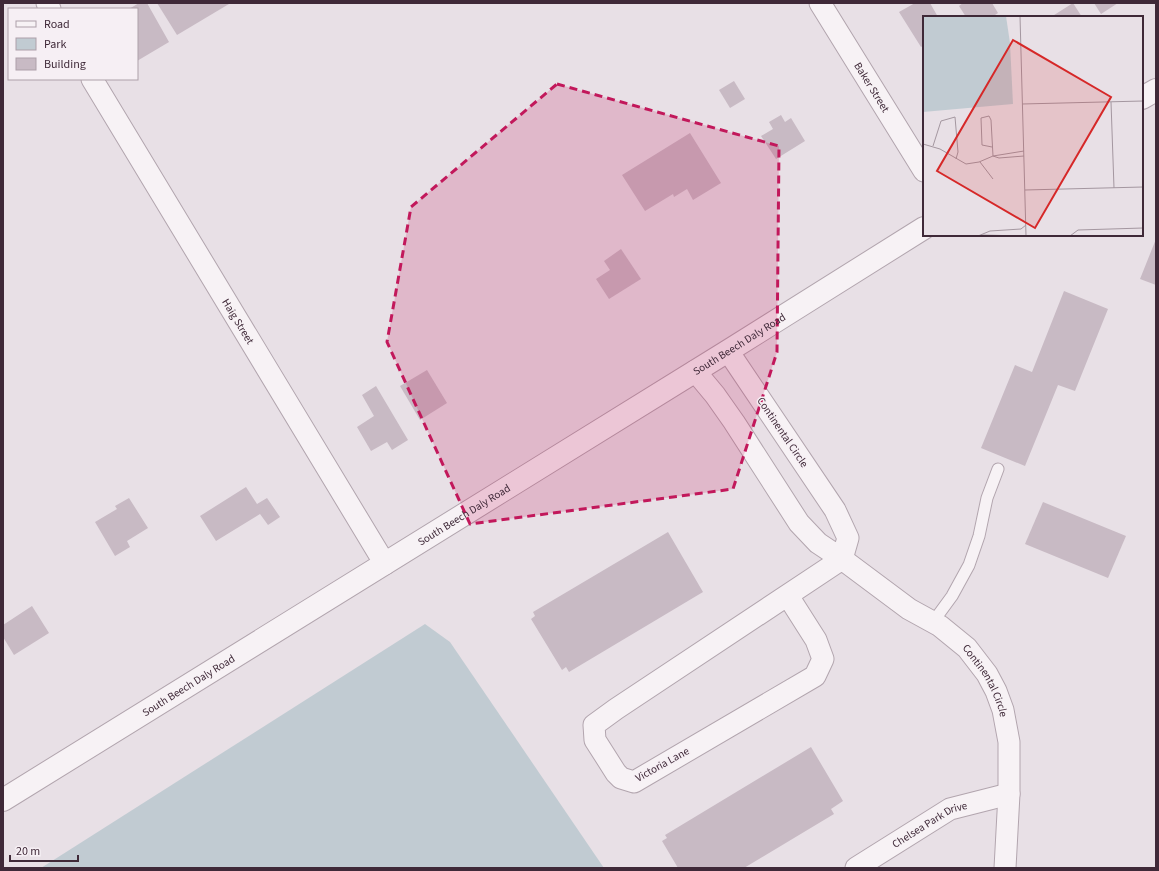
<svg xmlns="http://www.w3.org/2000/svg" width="1159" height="871" font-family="'Source Sans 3',sans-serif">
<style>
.green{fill:#c1cbd2}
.building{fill:#c8bac4}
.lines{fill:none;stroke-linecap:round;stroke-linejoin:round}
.service-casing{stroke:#b2a5ae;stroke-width:13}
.minor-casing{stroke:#b2a5ae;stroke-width:23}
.tertiary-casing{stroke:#b2a5ae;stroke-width:24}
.service{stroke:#f7f2f5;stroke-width:11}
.minor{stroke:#f7f2f5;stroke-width:21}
.tertiary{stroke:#f7f2f5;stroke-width:22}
.marked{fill:#c2185b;fill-opacity:0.2;stroke:#c2185b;stroke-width:3;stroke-dasharray:8 5;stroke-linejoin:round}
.labels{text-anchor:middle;stroke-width:3;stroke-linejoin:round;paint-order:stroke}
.street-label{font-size:11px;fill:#3f2938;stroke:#f6eff4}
.inset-road{fill:none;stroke:#a497a0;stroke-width:1}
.view{fill:#d62828;fill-opacity:0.15;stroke:#d62828;stroke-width:2}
.inset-edge{fill:none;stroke:#3f2938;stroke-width:2}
</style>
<rect width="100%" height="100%" fill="#e8e0e6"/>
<path class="green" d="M425 624 450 642 604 868H41Z"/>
<g class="building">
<path d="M139 3H147L169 42 137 61V9H129Z"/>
<path d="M157 3H228L229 4 177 35Z"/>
<path d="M915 3H930L938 17H924V45L921 47 899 12Z"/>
<path d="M963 3H992L998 13 992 17H966L959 6Z"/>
<path d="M1073 3 1082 17H1051Z"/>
<path d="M1094 3H1118L1101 14Z"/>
<path d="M734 81 745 99 730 108 719 90Z"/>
<path d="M781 115 785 122 791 118 805 141 776 159 761 136 773 129 769 122Z"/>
<path d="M690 133 721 183 693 200 687 189 674 197 673 194 645 211 622 175Z"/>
<path d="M1156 239V285L1140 279Z"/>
<path d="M621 249 641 279 609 299 596 279 610 270 604 261Z"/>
<path d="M1064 291 1108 309 1075 391 1058 385 1025 466 981 448 1015 365 1032 372Z"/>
<path d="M427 370 447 403 420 420 400 386Z"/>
<path d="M376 386 408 440 392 450 387 442 371 451 357 427 374 416 362 395Z"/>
<path d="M246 487 257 504 267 498 280 517 268 525 260 514 216 541 200 516Z"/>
<path d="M129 498 148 528 127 541 130 547 115 556 95 522 117 509 115 506Z"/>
<path d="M1043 502 1126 536 1108 578 1025 544Z"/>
<path d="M668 532 703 592 569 672 566 667 562 670 531 619 535 616 533 612Z"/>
<path d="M32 606 49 633 14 655 3 637V625Z"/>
<path d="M811 747 843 801 831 809 834 814 744 868H678L662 841 667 838 665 835Z"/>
</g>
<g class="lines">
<g class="service-casing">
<path id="service" d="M933 622 952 596 969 565 979 536 987 498 998 469"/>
</g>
<g class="minor-casing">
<g id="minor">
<path d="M47 3 50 9"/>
<path id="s1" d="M820 3 924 171"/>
<path id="s2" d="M92 79 385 564"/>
<path d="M695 371 715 395 734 422 799 523 818 543 842 559 848 538 835 510 728 351"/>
<path id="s3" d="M788 596 816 640 823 659 815 676 634 782 621 778 616 773 595 740 594 725 616 709 842 559 909 609 940 626 967 648 987 674 996 691 1003 710 1009 742V794L1005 868"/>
<path id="s4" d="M856 868 950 809 1009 794"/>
</g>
</g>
<g class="tertiary-casing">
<g id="tertiary">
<path d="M1142 98 1156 90"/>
<path id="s5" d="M3 800 728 351 924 228"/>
</g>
</g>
<use href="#service" class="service"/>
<use href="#minor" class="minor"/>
<use href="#tertiary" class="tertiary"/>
</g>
<path class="marked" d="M557 84 779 146 777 352 733 489 470 524 387 342 411 207Z"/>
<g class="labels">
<g class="street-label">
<text dy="4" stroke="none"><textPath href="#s1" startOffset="99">Baker Street</textPath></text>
<text dy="4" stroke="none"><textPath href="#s2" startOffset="283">Haig Street</textPath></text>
<text dy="4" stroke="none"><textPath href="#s5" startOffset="866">South Beech Daly Road</textPath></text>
<text transform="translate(783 432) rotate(56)" y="4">Continental Circle</text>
<text dy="4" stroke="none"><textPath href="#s5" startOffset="542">South Beech Daly Road</textPath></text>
<text dy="4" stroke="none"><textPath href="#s3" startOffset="866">Continental Circle</textPath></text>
<text dy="4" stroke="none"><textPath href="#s5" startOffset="218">South Beech Daly Road</textPath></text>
<text transform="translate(662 764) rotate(-29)" y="4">Victoria Lane</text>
<text dy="4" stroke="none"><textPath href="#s4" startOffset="86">Chelsea Park Drive</textPath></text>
</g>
</g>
<g transform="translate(923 16)">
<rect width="220" height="220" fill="#e8e0e6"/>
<path d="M0 0H83L87 27 90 88 0 96Z" fill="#c1cbd2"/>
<path class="inset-road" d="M97 0 103 220M188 86 191 172M99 88 220 85M0 128 17 133 43 148 56 146 70 140 68 104 66 100 58 102 59 129 69 131M10 130 18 105 32 101 35 136 33 143M101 135 70 140 76 142 101 140M57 146 70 163M102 174 220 171M58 219 100 220M55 220 67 215 98 213 103 209M147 220 155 214 220 212"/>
<path class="view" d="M90 24 188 81 112 212 14 155Z"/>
<rect width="220" height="220" class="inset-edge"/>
</g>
<rect width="1159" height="871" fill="none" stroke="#3f2938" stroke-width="8"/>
<rect x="8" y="8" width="130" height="72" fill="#f6eff4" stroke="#ada0a9"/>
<rect x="16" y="21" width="20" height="6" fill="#f7f2f5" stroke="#ada0a9"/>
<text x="44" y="28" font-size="12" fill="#3f2938">Road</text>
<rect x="16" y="38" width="20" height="12" fill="#c1cbd2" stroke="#ada0a9"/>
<text x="44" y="48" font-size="12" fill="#3f2938">Park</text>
<rect x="16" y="58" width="20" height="12" fill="#c8bac4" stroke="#ada0a9"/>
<text x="44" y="68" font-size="12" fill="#3f2938">Building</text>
<path d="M10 855v6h68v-6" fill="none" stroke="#3f2938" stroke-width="2"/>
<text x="16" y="855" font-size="12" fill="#3f2938" stroke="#f6eff4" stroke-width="3" paint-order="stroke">20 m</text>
</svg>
